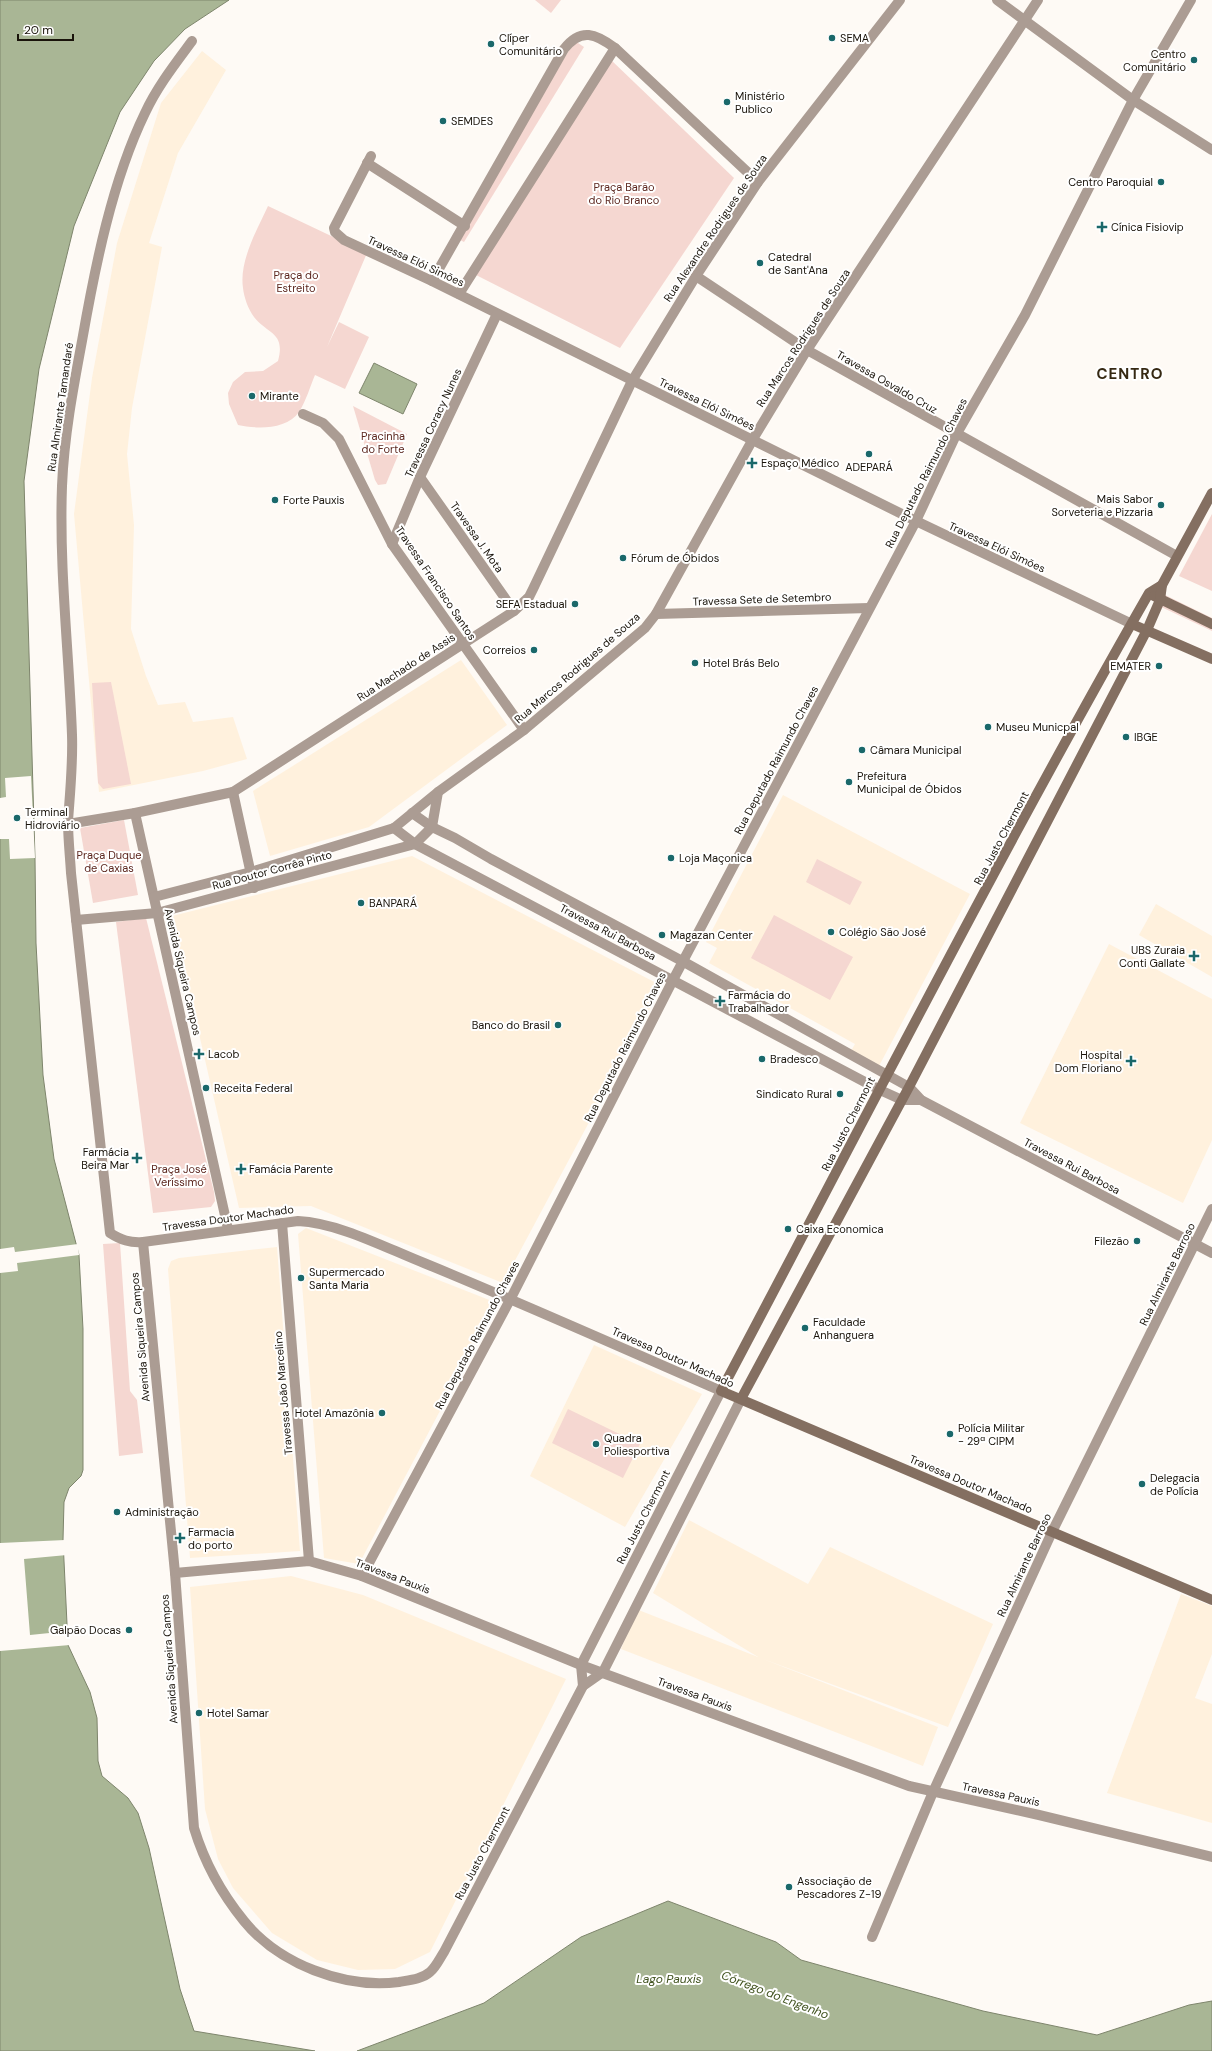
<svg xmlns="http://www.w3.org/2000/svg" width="1212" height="2051" font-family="'DM Sans',sans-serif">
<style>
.built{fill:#fff1dd}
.green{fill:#f5d7d1}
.water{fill:#a9b695;stroke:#7e856c}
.pier{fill:#fefaf5}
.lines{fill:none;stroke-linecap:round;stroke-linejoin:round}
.street{stroke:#ab9c93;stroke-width:10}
.secondary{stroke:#846f61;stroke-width:10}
.poi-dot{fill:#1a686a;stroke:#fff;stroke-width:1.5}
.labels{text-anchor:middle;stroke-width:4;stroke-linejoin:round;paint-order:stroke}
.poi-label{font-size:11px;fill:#1a140b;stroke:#fff;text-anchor:start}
.park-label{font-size:11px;fill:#5c271f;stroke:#fff}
.street-label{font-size:11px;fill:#1a140b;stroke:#fff}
.water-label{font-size:12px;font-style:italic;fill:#425420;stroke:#fff}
.district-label{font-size:15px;font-weight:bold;letter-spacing:1px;fill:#362913;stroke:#fff}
</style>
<rect width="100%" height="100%" fill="#fefaf5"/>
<g class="built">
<path d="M202 51 226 70 178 153 149 243 162 247 132 408 127 454 134 525 131 629 146 676 158 705 185 702 193 722 233 717 247 759 203 771 99 792 74 514 92 378 117 243 161 103Z"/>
<path d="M461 660 507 725 369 827 270 856 253 791Z"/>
<path d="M783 795 970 894 879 1066 851 1051 855 1044 709 963 717 948 706 942Z"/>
<path d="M412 856 662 986 503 1283 311 1206 239 1208 172 916Z"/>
<path d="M1156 904 1212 936V977L1139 935Z"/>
<path d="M1109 944 1212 999V1140L1183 1203 1020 1123Z"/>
<path d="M306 1228 497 1303 359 1564 324 1558 298 1234Z"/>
<path d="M277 1247 300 1551 190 1558 168 1269 171 1261 179 1258Z"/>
<path d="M594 1345 702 1394 625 1527 530 1476Z"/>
<path d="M689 1520 808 1584 830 1547 993 1624 948 1727 763 1659 938 1727 923 1766 621 1649 636 1609 758 1657 653 1593Z"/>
<path d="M291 1576 363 1595 566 1679 430 1952 395 1969 358 1970 317 1960 272 1933 233 1888 218 1859 205 1809 190 1587Z"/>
<path d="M1181 1594 1212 1606V1654L1195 1698 1212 1704V1823L1107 1793Z"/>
</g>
<g class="green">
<path d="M535 0H561L551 13Z"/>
<path d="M575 41 584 47 464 242 452 236Z"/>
<path d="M610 59 734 178 620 348 476 275Z"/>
<path d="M268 206 367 253 327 347 339 322 369 337 345 389 315 375C310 387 306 401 299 412 287 430 256 429 238 425L229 404 228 393 233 382 245 372 263 371 278 361C286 332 267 334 254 317 248 309 244 297 243 288 239 261 257 230 268 206Z"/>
<path d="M353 406 407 434 386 484 378 485 375 480Z"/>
<path d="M1212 514V591L1179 576Z"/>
<path d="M1163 594 1212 618V631L1157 605Z"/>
<path d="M111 682 131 784 103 789 98 783 92 683Z"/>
<path d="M124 820 138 895 93 903 80 828Z"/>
<path d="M817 859 862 882 850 905 806 882Z"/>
<path d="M774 915 853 957 830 1000 751 958Z"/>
<path d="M146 918 214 1192 215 1201 211 1207 153 1213 116 922Z"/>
<path d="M120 1243 130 1391 137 1400 143 1453 119 1456 103 1244Z"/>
<path d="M568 1409 640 1444 623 1478 552 1443Z"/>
</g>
<g class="water">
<path d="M0 0H229L185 29 154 61 120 112 74 226 39 369 24 481 35 858 36 943 43 1075 54 1159 79 1255 83 1329V1470L81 1476 69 1488 64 1502 63 1540 68 1645 90 1692 97 1718 98 1761 102 1776 128 1798 138 1813 149 1848 180 1989 194 2031 315 2051H0Z"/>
<path d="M374 363 417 384 403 414 359 393Z"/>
<path d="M668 1901 776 1942 801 1960 983 2011 1097 2035 1189 2005 1212 2001V2051H357L484 2003 581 1937Z"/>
</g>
<g class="pier">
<path d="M31 776 35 858 10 859 9 839H0V798L6 797 5 778Z"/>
<path d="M78 1244 79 1255 17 1263 18 1271 0 1273V1249L14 1247 15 1252Z"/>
<path d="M65 1540 67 1555 24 1559 30 1635 69 1631 70 1645 0 1651V1543Z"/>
</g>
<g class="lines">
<g class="street">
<path d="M997 0 1133 100 1212 150"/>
<path d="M192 41C175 64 157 87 145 113 112 181 95 267 82 341 73 389 64 437 62 486 59 569 69 652 72 735 73 764 70 793 68 821 68 838 70 856 71 873L110 1233C121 1240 130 1243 143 1242L298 1221C339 1223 386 1248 424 1263 524 1304 622 1348 721 1391L581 1665 583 1686"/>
<path d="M371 156 334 228 335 232 344 240 432 281 916 521 1132 624"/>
<path d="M367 163 465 226"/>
<path d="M696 276 807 350 1177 556"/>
<path d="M432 281 564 49C581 27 596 34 615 48L758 182"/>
<path d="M459 294 615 48"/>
<path d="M303 414 323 423 339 439 392 544 524 730"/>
<path d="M420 477 514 611"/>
<path d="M392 544 420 477 497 314"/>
<path d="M656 614 869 608"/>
<path d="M233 792 254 888"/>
<path d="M135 813 228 1229"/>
<path d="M412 813 432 827 455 838 491 859 684 962 909 1087 921 1100 1212 1253"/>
<path d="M68 824 135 813 233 792 514 611 529 597 533 589 632 381 696 276 758 182 900 0"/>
<path d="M394 828 415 844 880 1090 902 1100H921"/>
<path d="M154 897 251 872 394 828 438 792 524 730 645 628 656 614 753 439 807 350 1038 0"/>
<path d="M76 920 157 913 415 844 432 827 438 792"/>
<path d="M282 1223 309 1561"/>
<path d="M143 1242 175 1573 194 1828C204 1861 222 1894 244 1921 279 1964 344 1989 399 1982 410 1980 422 1979 430 1972 436 1967 440 1958 444 1952L583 1686 603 1672 741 1399"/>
<path d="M175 1573 309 1561 362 1576 581 1665 909 1786 1039 1815 1212 1857"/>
<path d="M362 1576 511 1298 673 980 916 521 956 435 1025 315 1133 100 1191 0"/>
<path d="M872 1937 933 1792 1052 1532 1212 1209"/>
</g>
<g class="secondary">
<path d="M1162 585 1149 593C999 855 862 1125 721 1391L1212 1600"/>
<path d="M1154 596 1212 624"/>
<path d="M1132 624 1212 659"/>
<path d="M741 1399 909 1087 1147 630 1160 600 1162 585 1212 493"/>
</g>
</g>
<g class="poi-dot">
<circle cx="832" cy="38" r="4"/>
<circle cx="491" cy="44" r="4"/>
<circle cx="1194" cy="60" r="4"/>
<circle cx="727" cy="102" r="4"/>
<circle cx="443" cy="121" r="4"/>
<circle cx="1161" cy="182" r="4"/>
<path d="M1100 221h4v4h4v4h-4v4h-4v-4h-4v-4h4z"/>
<circle cx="760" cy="263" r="4"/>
<circle cx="252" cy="396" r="4"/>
<circle cx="869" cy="454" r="4"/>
<path d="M750 457h4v4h4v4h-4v4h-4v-4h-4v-4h4z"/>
<circle cx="275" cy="500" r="4"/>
<circle cx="1161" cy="505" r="4"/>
<circle cx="623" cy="558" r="4"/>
<circle cx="575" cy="604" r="4"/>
<circle cx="534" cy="650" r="4"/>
<circle cx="695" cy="663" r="4"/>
<circle cx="1159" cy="666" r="4"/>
<circle cx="988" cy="727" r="4"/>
<circle cx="1126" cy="737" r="4"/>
<circle cx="862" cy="750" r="4"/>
<circle cx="849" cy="782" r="4"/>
<circle cx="17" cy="818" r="4"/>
<circle cx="671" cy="858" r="4"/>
<circle cx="361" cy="903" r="4"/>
<circle cx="831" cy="932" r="4"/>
<circle cx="662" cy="935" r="4"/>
<path d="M1192 950h4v4h4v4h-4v4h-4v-4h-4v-4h4z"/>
<path d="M718 995h4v4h4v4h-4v4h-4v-4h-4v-4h4z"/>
<circle cx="558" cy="1025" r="4"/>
<path d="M197 1048h4v4h4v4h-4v4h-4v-4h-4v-4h4z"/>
<circle cx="762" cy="1059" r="4"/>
<path d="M1129 1055h4v4h4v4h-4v4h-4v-4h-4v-4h4z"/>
<circle cx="206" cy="1088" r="4"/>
<circle cx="840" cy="1094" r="4"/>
<path d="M135 1152h4v4h4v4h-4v4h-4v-4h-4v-4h4z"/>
<path d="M239 1163h4v4h4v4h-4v4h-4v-4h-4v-4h4z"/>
<circle cx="788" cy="1229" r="4"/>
<circle cx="1137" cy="1241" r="4"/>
<circle cx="301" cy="1278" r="4"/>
<circle cx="805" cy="1328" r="4"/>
<circle cx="382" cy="1413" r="4"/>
<circle cx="950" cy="1434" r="4"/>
<circle cx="596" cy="1444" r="4"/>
<circle cx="1142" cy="1484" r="4"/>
<circle cx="117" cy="1512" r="4"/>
<path d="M178 1532h4v4h4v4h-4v4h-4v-4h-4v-4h4z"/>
<circle cx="129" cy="1630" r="4"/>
<circle cx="199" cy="1713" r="4"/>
<circle cx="789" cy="1887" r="4"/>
</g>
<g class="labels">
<g class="poi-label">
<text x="499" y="42">Clíper<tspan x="499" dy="13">Comunitário</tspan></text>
<text x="840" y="42">SEMA</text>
<text x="1186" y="58" text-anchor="end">Centro<tspan x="1186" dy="13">Comunitário</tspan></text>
<text x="735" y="100">Ministério<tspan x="735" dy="13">Publico</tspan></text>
<text x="451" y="125">SEMDES</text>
<text x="1153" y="186" text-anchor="end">Centro Paroquial</text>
<text x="1111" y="231">Cínica Fisiovip</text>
<text x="768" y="261">Catedral<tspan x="768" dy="13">de Sant'Ana</tspan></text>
<text x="260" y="400">Mirante</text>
<text x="761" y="467">Espaço Médico</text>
<text x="869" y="471" text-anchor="middle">ADEPARÁ</text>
<text x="1153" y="503" text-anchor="end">Mais Sabor<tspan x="1153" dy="13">Sorveteria e Pizzaria</tspan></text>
<text x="283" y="504">Forte Pauxis</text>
<text x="631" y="562">Fórum de Óbidos</text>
<text x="567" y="608" text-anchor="end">SEFA Estadual</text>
<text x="526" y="654" text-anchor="end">Correios</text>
<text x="703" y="667">Hotel Brás Belo</text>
<text x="1151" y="670" text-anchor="end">EMATER</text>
<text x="996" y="731">Museu Municpal</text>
<text x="1134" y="741">IBGE</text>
<text x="870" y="754">Câmara Municipal</text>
<text x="857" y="780">Prefeitura<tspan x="857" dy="13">Municipal de Óbidos</tspan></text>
<text x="25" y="816">Terminal<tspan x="25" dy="13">Hidroviário</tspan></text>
<text x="679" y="862">Loja Maçonica</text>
<text x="369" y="907">BANPARÁ</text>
<text x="839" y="936">Colégio São José</text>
<text x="670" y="939">Magazan Center</text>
<text x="1185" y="954" text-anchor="end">UBS Zuraia<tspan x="1185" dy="13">Conti Gallate</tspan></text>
<text x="728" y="999">Farmácia do<tspan x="728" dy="13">Trabalhador</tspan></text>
<text x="550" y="1029" text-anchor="end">Banco do Brasil</text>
<text x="208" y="1058">Lacob</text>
<text x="1122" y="1059" text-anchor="end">Hospital<tspan x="1122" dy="13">Dom Floriano</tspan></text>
<text x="770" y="1063">Bradesco</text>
<text x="214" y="1092">Receita Federal</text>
<text x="832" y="1098" text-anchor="end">Sindicato Rural</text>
<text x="129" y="1156" text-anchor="end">Farmácia<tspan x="129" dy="13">Beira Mar</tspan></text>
<text x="249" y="1173">Famácia Parente</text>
<text x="796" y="1233">Caixa Economica</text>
<text x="1129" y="1245" text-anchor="end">Filezão</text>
<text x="309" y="1276">Supermercado<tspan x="309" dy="13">Santa Maria</tspan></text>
<text x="813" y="1326">Faculdade<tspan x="813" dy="13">Anhanguera</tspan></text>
<text x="374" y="1417" text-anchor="end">Hotel Amazônia</text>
<text x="958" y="1432">Polícia Militar<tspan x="958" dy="13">- 29ª CIPM</tspan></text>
<text x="604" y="1442">Quadra<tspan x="604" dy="13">Poliesportiva</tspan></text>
<text x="1150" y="1482">Delegacia<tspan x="1150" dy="13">de Polícia</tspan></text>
<text x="125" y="1516">Administração</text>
<text x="188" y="1536">Farmacia<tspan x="188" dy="13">do porto</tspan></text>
<text x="121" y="1634" text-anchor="end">Galpão Docas</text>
<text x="207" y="1717">Hotel Samar</text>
<text x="797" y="1885">Associação de<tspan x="797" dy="13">Pescadores Z-19</tspan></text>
</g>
<g class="park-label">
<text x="624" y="191">Praça Barão<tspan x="624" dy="13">do Rio Branco</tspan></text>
<text x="296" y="279">Praça do<tspan x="296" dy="13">Estreito</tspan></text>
<text x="383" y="440">Pracinha<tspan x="383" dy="13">do Forte</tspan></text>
<text x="109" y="859">Praça Duque<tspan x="109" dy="13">de Caxias</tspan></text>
<text x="179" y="1173">Praça José<tspan x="179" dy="13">Veríssimo</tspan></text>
</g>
<g class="street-label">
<text transform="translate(715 228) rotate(-56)" y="4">Rua Alexandre Rodrigues de Souza</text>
<text transform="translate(416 261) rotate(25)" y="4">Travessa Elói Simões</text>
<text transform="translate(803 338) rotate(-57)" y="4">Rua Marcos Rodrigues de Souza</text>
<text transform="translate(887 382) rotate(30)" y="4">Travessa Osvaldo Cruz</text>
<text transform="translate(707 404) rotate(26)" y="4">Travessa Elói Simões</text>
<text transform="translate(60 407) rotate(-82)" y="4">Rua Almirante Tamandaré</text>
<text transform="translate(433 423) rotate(-65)" y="4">Travessa Coracy Nunes</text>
<text transform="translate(926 473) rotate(-63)" y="4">Rua Deputado Raimundo Chaves</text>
<text transform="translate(477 537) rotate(55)" y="4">Travessa J. Mota</text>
<text transform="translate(997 547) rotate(25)" y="4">Travessa Elói Simões</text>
<text transform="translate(436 583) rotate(56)" y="4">Travessa Francisco Santos</text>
<text transform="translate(762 599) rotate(-2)" y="4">Travessa Sete de Setembro</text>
<text transform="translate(406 667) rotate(-33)" y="4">Rua Machado de Assis</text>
<text transform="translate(577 668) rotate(-41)" y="4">Rua Marcos Rodrigues de Souza</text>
<text transform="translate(776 760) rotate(-62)" y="4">Rua Deputado Raimundo Chaves</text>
<text transform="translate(1001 838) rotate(-62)" y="4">Rua Justo Chermont</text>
<text transform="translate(272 870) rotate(-15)" y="4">Rua Doutor Corrêa Pinto</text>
<text transform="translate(608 932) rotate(28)" y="4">Travessa Rui Barbosa</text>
<text transform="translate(183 972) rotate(77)" y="4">Avenida Siqueira Campos</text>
<text transform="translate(625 1047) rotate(-63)" y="4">Rua Deputado Raimundo Chaves</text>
<text transform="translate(848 1124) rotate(-63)" y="4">Rua Justo Chermont</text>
<text transform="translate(1072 1166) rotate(28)" y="4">Travessa Rui Barbosa</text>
<text transform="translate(228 1218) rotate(-8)" y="4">Travessa Doutor Machado</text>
<text transform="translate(1167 1274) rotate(-64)" y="4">Rua Almirante Barroso</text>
<text transform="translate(477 1335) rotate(-62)" y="4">Rua Deputado Raimundo Chaves</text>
<text transform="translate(140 1337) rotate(-95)" y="4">Avenida Siqueira Campos</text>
<text transform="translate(673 1357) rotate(24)" y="4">Travessa Doutor Machado</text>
<text transform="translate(283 1393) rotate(-95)" y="4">Travessa João Marcelino</text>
<text transform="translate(971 1484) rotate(23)" y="4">Travessa Doutor Machado</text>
<text transform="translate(643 1517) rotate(-63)" y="4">Rua Justo Chermont</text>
<text transform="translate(1024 1565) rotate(-65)" y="4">Rua Almirante Barroso</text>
<text transform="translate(393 1576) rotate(21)" y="4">Travessa Pauxis</text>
<text transform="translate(169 1659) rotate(-94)" y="4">Avenida Siqueira Campos</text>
<text transform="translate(695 1694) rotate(20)" y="4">Travessa Pauxis</text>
<text transform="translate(1001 1794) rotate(12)" y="4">Travessa Pauxis</text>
<text transform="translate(482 1853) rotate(-62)" y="4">Rua Justo Chermont</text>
</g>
<g class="water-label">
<text x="669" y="1983">Lago Pauxis</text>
<text transform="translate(775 1995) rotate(21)" y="4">Córrego do Engenho</text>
</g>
<g class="district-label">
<text x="1130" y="379">CENTRO</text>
</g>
</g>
<path d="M18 34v6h55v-6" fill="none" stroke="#1a140b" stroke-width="2"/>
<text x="24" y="34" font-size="12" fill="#1a140b" stroke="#ffffff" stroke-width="3" paint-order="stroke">20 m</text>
</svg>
